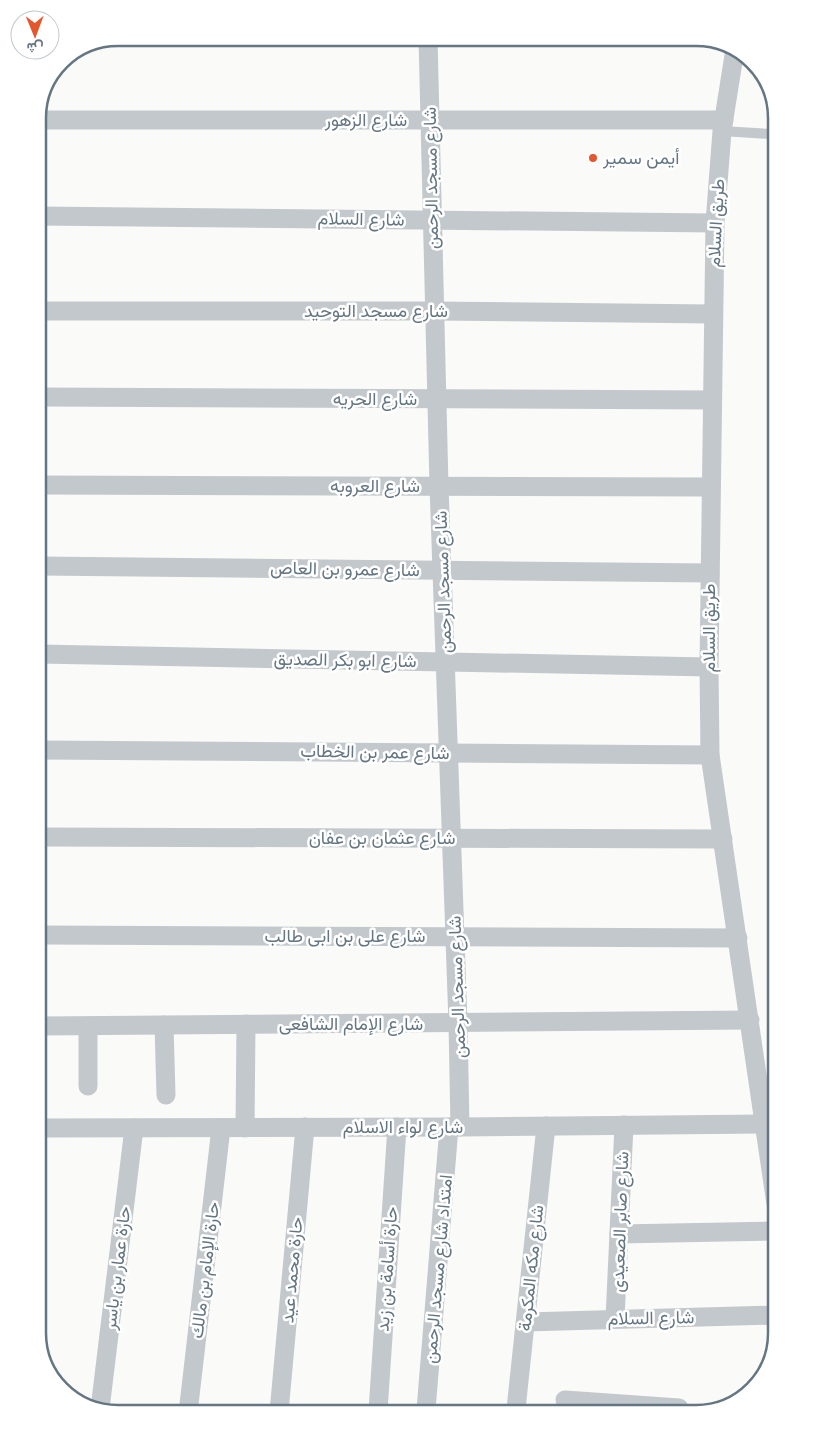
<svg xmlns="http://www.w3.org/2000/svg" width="814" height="1451" font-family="'Nunito Sans',Vazirmatn,sans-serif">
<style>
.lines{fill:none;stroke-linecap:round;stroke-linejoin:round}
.lane{stroke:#c3c8cc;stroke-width:10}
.street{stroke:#c3c8cc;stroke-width:19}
.poi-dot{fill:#e4572e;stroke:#fff;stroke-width:2}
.labels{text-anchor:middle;stroke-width:5;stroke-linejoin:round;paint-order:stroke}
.street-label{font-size:18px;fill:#657683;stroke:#fff}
.poi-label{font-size:18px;fill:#657683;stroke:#fff;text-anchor:start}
.rim{fill:none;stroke:#657683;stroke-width:2.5}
</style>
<rect width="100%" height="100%" fill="#fafaf8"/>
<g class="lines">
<path class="lane" d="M722 131 770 134"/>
<g class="street">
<path d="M428 38 439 486 458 1023 460 1127"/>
<path d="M735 49 722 131 715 223 709 667 710 755 776 1204"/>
<path d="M38 120H724"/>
<path d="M38 216 715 223"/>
<path d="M39 311H435L712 314"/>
<path d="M39 397 712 400"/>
<path d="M39 485 711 487"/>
<path d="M40 566 710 573"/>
<path d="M40 654 709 667"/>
<path d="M41 750 710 755"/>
<path d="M41 837 723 839"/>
<path d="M42 935 738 938"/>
<path d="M164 1025 166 1095"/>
<path d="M42 1026 750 1020"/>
<path d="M88 1026V1086"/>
<path d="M43 1128 460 1127 763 1124"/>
<path d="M245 1128 246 1024"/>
<path d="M619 1234 776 1231"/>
<path d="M615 1319 624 1125"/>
<path d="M526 1322 776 1315"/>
<path d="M565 1400 679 1408"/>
<path d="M100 1409 134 1128"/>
<path d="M516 1409 546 1126"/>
<path d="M426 1410 449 1127"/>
<path d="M378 1411 397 1127"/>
<path d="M279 1412 305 1127"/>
<path d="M188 1413 221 1128"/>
</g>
</g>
<circle class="poi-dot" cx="593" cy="158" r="5"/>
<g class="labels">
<g class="street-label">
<text x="366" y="126">شارع الزهور</text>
<text transform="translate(431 178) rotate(-91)" y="6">شارع مسجد الرحمن</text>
<text transform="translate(361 219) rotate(1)" y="6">شارع السلام</text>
<text transform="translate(716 223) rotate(-87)" y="6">طريق السلام</text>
<text x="376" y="317">شارع مسجد التوحيد</text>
<text x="375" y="405">شارع الحريه</text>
<text x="375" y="492">شارع العروبه</text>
<text transform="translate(345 569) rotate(1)" y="6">شارع عمرو بن العاص</text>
<text transform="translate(443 582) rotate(-92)" y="6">شارع مسجد الرحمن</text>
<text transform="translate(709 628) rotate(-90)" y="6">طريق السلام</text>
<text transform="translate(345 660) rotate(1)" y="6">شارع ابو بكر الصديق</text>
<text transform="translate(375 752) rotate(1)" y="6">شارع عمر بن الخطاب</text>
<text x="382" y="844">شارع عثمان بن عفان</text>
<text x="345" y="942">شارع على بن ابى طالب</text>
<text transform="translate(457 987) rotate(-92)" y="6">شارع مسجد الرحمن</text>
<text x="351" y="1030">شارع الإمام الشافعى</text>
<text x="403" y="1133">شارع لواء الاسلام</text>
<text transform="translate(620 1222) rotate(-88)" y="6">شارع صابر الصعيدى</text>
<text transform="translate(117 1268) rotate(-83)" y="6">حارة عمار بن ياسر</text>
<text transform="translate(531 1268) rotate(-84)" y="6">شارع مكه المكرمة</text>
<text transform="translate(387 1269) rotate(-86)" y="6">حارة أسامة بن زيد</text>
<text transform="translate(438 1269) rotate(-85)" y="6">امتداد شارع مسجد الرحمن</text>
<text transform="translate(205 1270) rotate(-83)" y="6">حارة الإمام بن مالك</text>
<text transform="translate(292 1270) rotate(-85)" y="6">حارة محمد عيد</text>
<text transform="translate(651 1318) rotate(-1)" y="6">شارع السلام</text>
</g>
<g class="poi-label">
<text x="603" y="164">أيمن سمير</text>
</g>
</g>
<path d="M0 0H814V1451H0ZM118 46H696A72 72 0 0 1 768 118V1333A72 72 0 0 1 696 1405H118A72 72 0 0 1 46 1333V118A72 72 0 0 1 118 46Z" fill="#fff" fill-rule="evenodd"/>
<path class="rim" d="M118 46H696A72 72 0 0 1 768 118V1333A72 72 0 0 1 696 1405H118A72 72 0 0 1 46 1333V118A72 72 0 0 1 118 46Z"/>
<g transform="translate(35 35) rotate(179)"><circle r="24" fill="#ffffff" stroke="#c1c8cd"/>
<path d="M0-4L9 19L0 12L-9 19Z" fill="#e4572e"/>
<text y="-8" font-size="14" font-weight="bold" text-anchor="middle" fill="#657683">ش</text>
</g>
</svg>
